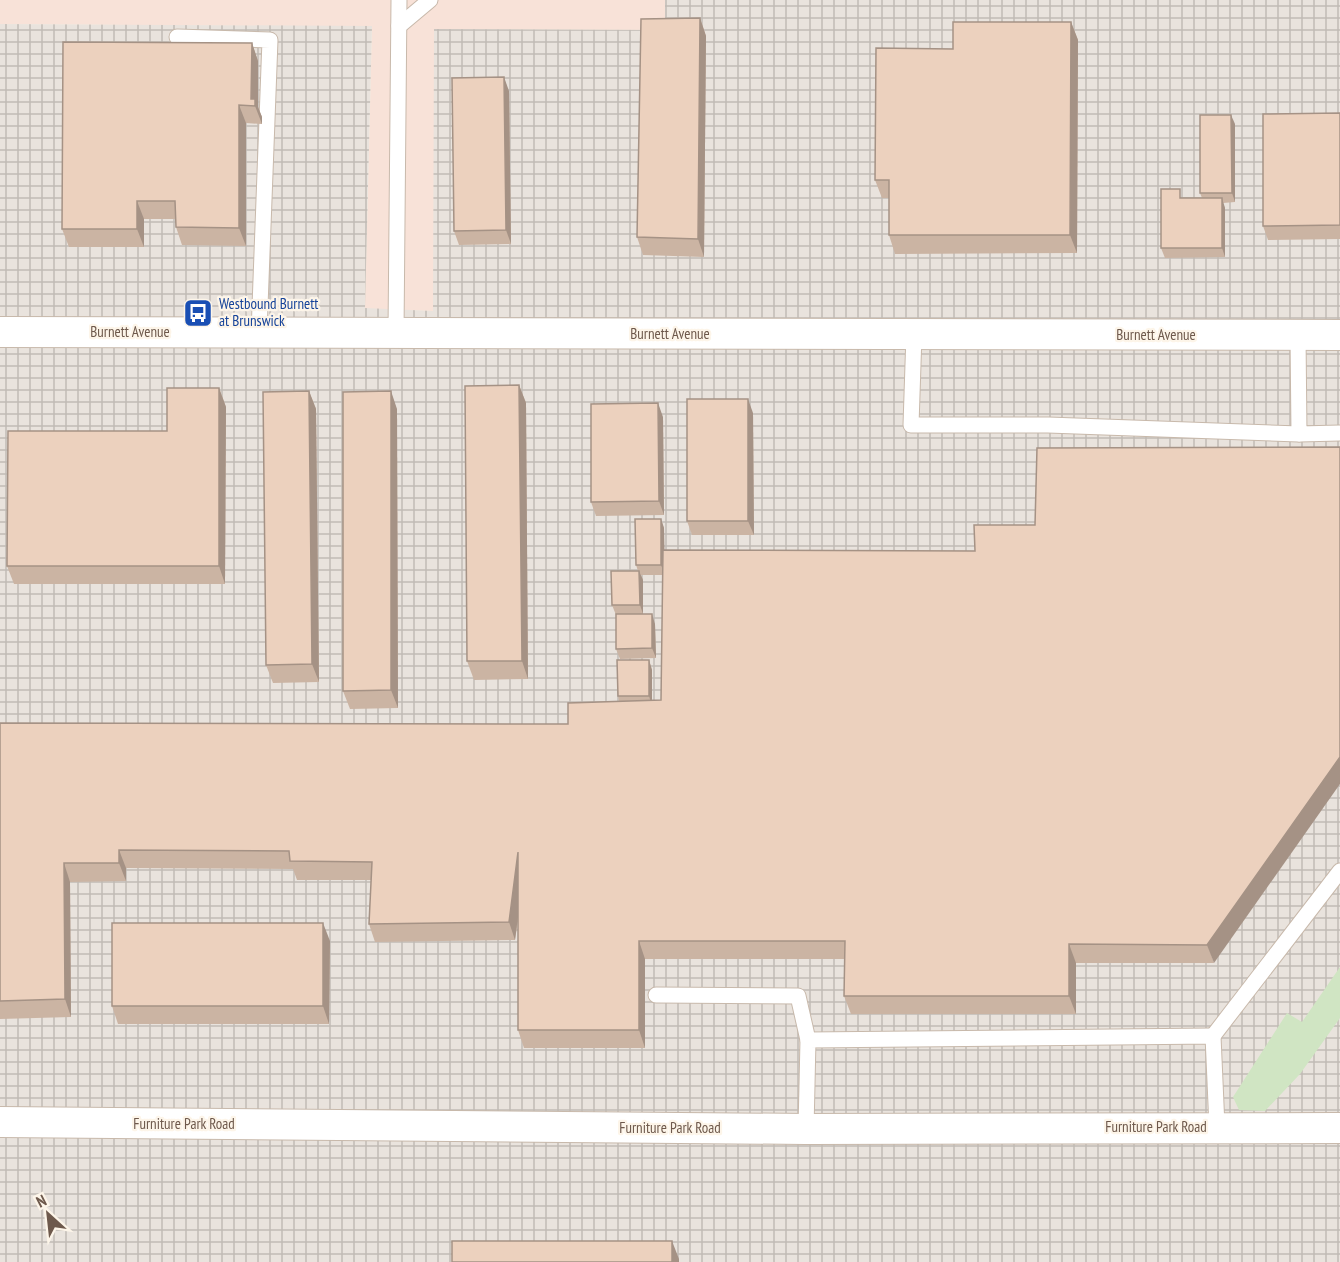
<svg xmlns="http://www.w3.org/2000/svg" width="1340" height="1262" font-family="'PT Sans Narrow',sans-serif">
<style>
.commercial{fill:#f8e2d8}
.industrial{fill:url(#industrial-grid)}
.green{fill:#d0e5c3}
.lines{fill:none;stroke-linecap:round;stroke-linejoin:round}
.lane-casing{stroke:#c8b9ab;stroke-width:17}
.street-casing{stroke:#c8b9ab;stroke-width:32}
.lane{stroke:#fff;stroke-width:15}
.street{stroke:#fff;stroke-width:30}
.wall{fill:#cbb4a3}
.shaded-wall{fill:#a59285}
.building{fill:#ecd1be;stroke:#a59285;stroke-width:1.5}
.labels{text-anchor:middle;stroke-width:4.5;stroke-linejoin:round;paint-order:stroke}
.transit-label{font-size:15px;fill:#164399;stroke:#fdf5e9;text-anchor:start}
.street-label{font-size:15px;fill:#6e594c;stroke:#fdf5e9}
</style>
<defs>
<pattern id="industrial-grid" width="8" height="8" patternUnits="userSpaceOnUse" patternTransform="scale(1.5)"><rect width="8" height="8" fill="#e9e3dd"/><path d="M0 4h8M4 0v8" fill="none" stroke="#c1bbb5"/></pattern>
</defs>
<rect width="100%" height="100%" fill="#f9f1e3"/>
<path class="commercial" d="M0 0H665V30L434 29V311L365 309 372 27 0 24Z"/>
<path class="industrial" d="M665 0H1340V1262H0V24L372 26 365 308 433 311 434 29 665 30Z"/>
<path class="green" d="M1340 967V1018L1300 1074 1265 1111 1239 1110 1233 1097 1287 1013 1302 1022Z"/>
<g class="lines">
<g class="lane-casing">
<g id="lane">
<path d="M399 26 430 0"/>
<path d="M177 37 270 40 259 333"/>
<path d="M396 333 399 0"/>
<path d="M914 334 911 425H1048L1299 434"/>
<path d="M1298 335 1299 434 1340 433"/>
<path d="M656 995 798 996 808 1040"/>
<path d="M1213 1036 1340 871"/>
<path d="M806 1129 808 1040 1213 1036 1217 1127"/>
</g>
</g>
<g class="street-casing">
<g id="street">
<path d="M0 332 1340 335"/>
<path d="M0 1122 806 1129 1340 1128"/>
</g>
</g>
<use href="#lane" class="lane"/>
<use href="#street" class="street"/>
</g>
<g class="wall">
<path d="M700 18 706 36 704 257 643 255 637 237Z"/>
<path d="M1071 22 1078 40 1077 253 895 254 889 235V198H882L875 180Z"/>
<path d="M252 43 258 61V107L262 117V124L246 123V246L182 245 176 227V219H144V247H69L62 229Z"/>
<path d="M509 91 511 244 459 245 454 231Z"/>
<path d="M1340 113V239L1268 240 1263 226Z"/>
<path d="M1235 124V202L1223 203 1225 208V257L1165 258 1161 248 1184 198H1202L1200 193Z"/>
<path d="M519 385 526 403 528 679 474 680 467 661Z"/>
<path d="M219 388 226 407 225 584H14L7 566 167 431Z"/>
<path d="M309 391 316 409 319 682 273 683 266 665Z"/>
<path d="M397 409 398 708 350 709 343 691Z"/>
<path d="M753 413 754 535H692L687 521Z"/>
<path d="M663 417 664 515 596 516 591 502Z"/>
<path d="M1037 448 1214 963H1076V1014H851L844 996V959H645V1048H524L518 1030V921L515 940 375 942 369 924 371 880H297L293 869 126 868V881L70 882 71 1017 0 1019V723L568 724 619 701 618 696 649 660 652 670V700H661L663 575H641L643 580V614L655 624 656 658 620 659 616 649V615L612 605 638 571 636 565 661 519 664 528V550L975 551 1035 525Z"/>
<path d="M330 941 329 1024H118L112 1006Z"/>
</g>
<g class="shaded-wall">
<path d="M700 18 706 36 704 257 698 239Z"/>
<path d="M1071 22 1078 40 1077 253 1070 235Z"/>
<path d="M252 43 258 61V107L262 117V124L255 106 251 99Z"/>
<path d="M504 77 509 91 511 244 506 230Z"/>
<path d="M239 105 246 123V246L239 228Z"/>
<path d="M1231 115 1235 124V202L1232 193Z"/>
<path d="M1222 198 1225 208V257L1222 248Z"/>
<path d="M137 201 144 219V247L137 229Z"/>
<path d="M519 385 526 403 528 679 522 661Z"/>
<path d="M219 388 226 407 225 584 219 566Z"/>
<path d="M309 391 316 409 319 682 312 664Z"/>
<path d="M391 391 397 409 398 708 391 690Z"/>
<path d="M748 399 753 413 754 535 748 521Z"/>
<path d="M658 403 663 417 664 515 659 501Z"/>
<path d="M661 519 664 528 665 575 661 565Z"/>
<path d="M639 571 643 580V614L640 605Z"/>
<path d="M652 614 655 624 656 658 652 648Z"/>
<path d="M649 660 652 670V706L649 696Z"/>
<path d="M1340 757V784L1214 963 1207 945Z"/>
<path d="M119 850 126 868V881L119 863Z"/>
<path d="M518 852 524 871 515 940 509 922Z"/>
<path d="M64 863 70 882 71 1017 65 999Z"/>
<path d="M323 923 330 941 329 1024 323 1006Z"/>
<path d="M639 941 645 959V1048L639 1030Z"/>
<path d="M1069 944 1076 963V1014L1069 996Z"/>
<path d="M672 1241 679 1259V1262H672Z"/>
</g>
<g class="building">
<path d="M700 18 698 239 637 237 641 19Z"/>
<path d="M953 22H1071L1070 235H889V180H875L876 48 953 49Z"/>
<path d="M63 42 252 43 251 99H255V106L239 105V228L176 227 175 201H137V229H62Z"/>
<path d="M504 77 506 230 454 231 452 78Z"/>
<path d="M1340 113V225L1263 226V114Z"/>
<path d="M1200 115H1231L1232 193H1200Z"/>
<path d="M1161 189H1180V198H1222V248H1161Z"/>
<path d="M519 385 522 661H467L465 386Z"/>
<path d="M167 388H219V566H7L8 431H167Z"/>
<path d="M309 391 312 664 266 665 263 392Z"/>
<path d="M391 391V690L343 691V392Z"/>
<rect x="687" y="399" width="61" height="122"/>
<path d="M658 403 659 501 591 502V404Z"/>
<path d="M1340 447V757L1207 945 1069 944V996H844L845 941H639V1030H518V852L509 922 369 924 372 862 290 861 289 851 119 850V863H64L65 999 0 1001V723L568 724V703L661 700 663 550 975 551 974 525H1035L1037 448Z"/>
<path d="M635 519H661V565H636Z"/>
<path d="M611 571H639L640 605H612Z"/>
<path d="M616 614H652V648L616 649Z"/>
<path d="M617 660H649V696H618Z"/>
<rect x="112" y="923" width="211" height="83"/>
<rect x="452" y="1241" width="220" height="21"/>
</g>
<defs>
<g id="bus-square" transform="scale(1.5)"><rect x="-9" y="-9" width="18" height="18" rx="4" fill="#1a4fb4" stroke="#fdf5e9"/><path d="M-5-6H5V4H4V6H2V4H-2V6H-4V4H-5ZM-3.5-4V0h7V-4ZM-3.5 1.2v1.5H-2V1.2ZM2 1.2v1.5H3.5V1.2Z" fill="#fff"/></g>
</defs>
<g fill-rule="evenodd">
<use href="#bus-square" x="198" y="313"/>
</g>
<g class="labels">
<g class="transit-label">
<text x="219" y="309">Westbound Burnett<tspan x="219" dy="17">at Brunswick</tspan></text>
</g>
<g class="street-label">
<text x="130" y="337">Burnett Avenue</text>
<text x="670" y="339">Burnett Avenue</text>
<text x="1156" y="340">Burnett Avenue</text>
<text x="184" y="1129">Furniture Park Road</text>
<text x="1156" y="1132">Furniture Park Road</text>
<text x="670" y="1133">Furniture Park Road</text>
</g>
</g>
<g transform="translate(48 1214) rotate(333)" stroke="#fdf5e9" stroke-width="4.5" paint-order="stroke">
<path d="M0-4.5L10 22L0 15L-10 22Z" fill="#6e594c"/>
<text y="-9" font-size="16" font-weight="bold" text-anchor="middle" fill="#6e594c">N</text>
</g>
</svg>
